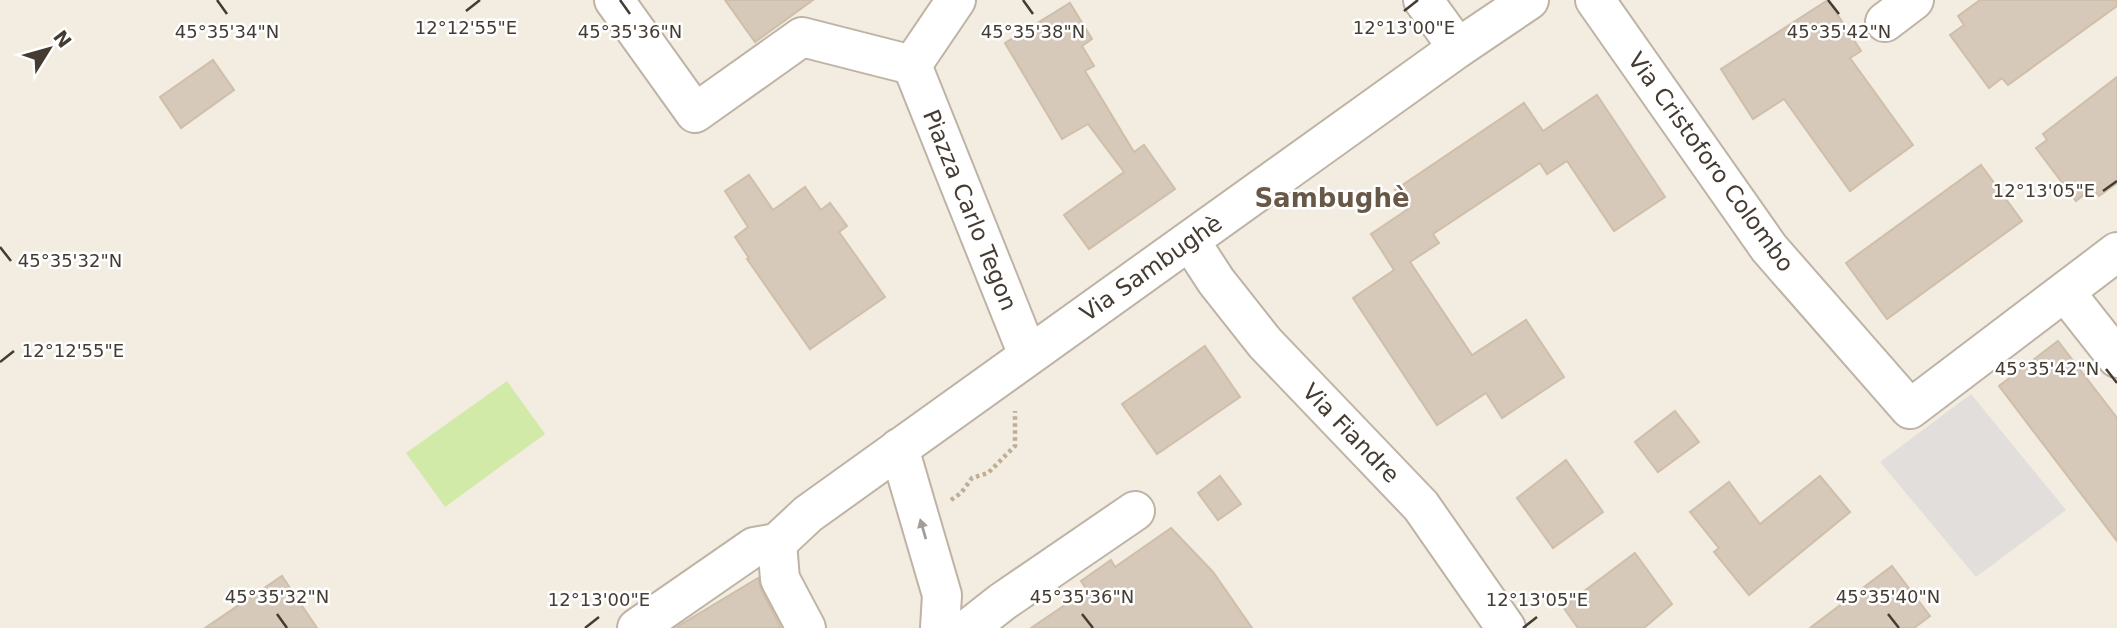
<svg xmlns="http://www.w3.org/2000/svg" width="2117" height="628" font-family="'DejaVu Sans',sans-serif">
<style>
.park{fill:#d1eaa7}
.parking{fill:#e2dedb}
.building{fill:#d7c9b9;stroke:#cfbea9;stroke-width:2}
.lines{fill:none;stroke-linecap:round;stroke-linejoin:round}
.minor-casing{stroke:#beb3a4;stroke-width:42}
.path{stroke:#c1ad94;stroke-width:4.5;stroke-dasharray:3.5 3.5;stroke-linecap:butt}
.minor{stroke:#fff;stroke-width:38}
.oneway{fill:#a29d98}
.ticks{fill:none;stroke:#443b32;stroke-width:2.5}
.labels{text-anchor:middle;stroke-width:5;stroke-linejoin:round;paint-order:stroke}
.street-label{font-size:23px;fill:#443b32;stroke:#fff}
.quarter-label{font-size:26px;font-weight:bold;fill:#675848;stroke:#fff}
.ticks-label{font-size:18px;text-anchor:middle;fill:#443b32;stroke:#fff;stroke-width:5;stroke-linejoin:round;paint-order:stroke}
</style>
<rect width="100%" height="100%" fill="#f2ece1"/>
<path class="park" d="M507 381 545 434 445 507 406 453Z"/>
<path class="parking" d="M1971 394 2066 510 1976 577 1880 462Z"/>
<g class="building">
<path d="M725 0H813L755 42Z"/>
<path d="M1828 0 1861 51 1850 58 1913 145 1850 191 1784 99 1753 119 1721 69Z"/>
<path d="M1980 0H2117V6L2008 85 2002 78 1989 88 1950 35 1964 25 1958 16Z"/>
<path d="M1070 3 1092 39 1082 46 1094 66 1085 71 1134 152 1144 145 1175 189 1089 249 1064 215 1124 172 1088 124 1062 139 1005 43Z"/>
<path d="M213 60 234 90 181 128 160 97Z"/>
<path d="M2117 77V183L2099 196 2092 188 2076 201 2036 148 2047 140 2043 134Z"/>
<path d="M1597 95 1665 197 1614 231 1567 161 1547 174 1540 163 1433 234 1439 243 1410 262 1472 355 1526 320 1564 377 1502 418 1486 393 1437 425 1353 298 1394 270 1371 234 1408 209 1395 190 1524 103 1543 131Z"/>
<path d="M1981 165 2022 221 1887 319 1846 263Z"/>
<path d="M749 175 773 210 805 187 821 210 830 203 847 226 839 232 885 297 810 349 747 259 749 258 735 237 748 227 725 191Z"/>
<path d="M2058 341 2117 418V541L1999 386Z"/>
<path d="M1205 346 1240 397 1157 454 1122 404Z"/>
<path d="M1675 411 1699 442 1658 472 1635 442Z"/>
<path d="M1566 460 1603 512 1553 548 1517 498Z"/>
<path d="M1220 476 1241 504 1218 520 1198 493Z"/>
<path d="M1820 476 1850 512 1749 595 1714 552 1719 548 1690 512 1729 482 1760 524Z"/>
<path d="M1171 528 1213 572 1252 628H1031L1087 590 1081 581 1111 560 1115 567Z"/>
<path d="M1635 553 1672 604 1644 628H1578L1563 607Z"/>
<path d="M1892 566 1930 616 1914 628H1810Z"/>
<path d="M282 576 317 628H205Z"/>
<path d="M758 578 761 589 781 628H675Z"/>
</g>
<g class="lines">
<g class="minor-casing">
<g id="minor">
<path d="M614 0 695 113 802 37 912 65"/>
<path d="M1423 0 1458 48"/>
<path d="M1595 0 1769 248 1910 409 2117 252"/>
<path d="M1885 22 1914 0"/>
<path d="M912 65 1028 355"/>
<path d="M912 65 956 0"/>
<path d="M1190 241 1216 281 1265 343 1421 506 1506 628"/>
<path d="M2065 292 2117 358"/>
<path d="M899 448 942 595 940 628"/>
<path d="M777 543 808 514 1458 48 1529 0"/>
<path d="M777 543 780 579 806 628"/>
<path d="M637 628 754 547 777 543"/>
<path d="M969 628 1002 602 1135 511"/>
</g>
</g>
<path class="path" d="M951 500 961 493 972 478 988 473 1015 446V411"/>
<use href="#minor" class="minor"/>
</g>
<defs><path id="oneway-solid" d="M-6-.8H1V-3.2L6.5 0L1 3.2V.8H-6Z" transform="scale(1.75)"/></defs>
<use class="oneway" href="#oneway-solid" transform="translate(923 529) rotate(-106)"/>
<path class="ticks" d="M217 0 227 14M620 0 630 14M1023 0 1033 14M1828 0 1839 14M466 11 480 0M1404 11 1418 0M2103 191 2117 181M0 247 11 261M0 362 14 351M2106 369 2117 383M277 614 287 628M1082 614 1093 628M1888 614 1899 628M585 628 599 617M1523 628 1537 617"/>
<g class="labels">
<g class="street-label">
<text transform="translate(1711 162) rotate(54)" y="8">Via Cristoforo Colombo</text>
<text transform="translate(970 210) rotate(68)" y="8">Piazza Carlo Tegon</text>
<text transform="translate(1151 268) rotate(-35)" y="8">Via Sambughè</text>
<text transform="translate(1351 433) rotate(46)" y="8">Via Fiandre</text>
</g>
<g class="quarter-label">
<text x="1332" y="207">Sambughè</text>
</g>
</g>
<g class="ticks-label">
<text x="466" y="34">12°12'55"E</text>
<text x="1404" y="34">12°13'00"E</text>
<text x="227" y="38">45°35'34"N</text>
<text x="630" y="38">45°35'36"N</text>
<text x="1033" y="38">45°35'38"N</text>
<text x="1839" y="38">45°35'42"N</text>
<text x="2044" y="197">12°13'05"E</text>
<text x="70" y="267">45°35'32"N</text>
<text x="73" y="357">12°12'55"E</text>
<text x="2047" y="375">45°35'42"N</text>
<text x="277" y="603">45°35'32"N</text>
<text x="1082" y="603">45°35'36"N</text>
<text x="1888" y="603">45°35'40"N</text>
<text x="599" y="606">12°13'00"E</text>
<text x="1537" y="606">12°13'05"E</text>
</g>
<g transform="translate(49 49) rotate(53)" stroke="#ffffff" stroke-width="5" paint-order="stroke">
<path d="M0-5L12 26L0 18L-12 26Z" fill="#443b32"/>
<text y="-10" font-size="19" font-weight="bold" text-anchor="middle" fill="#443b32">N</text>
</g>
</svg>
